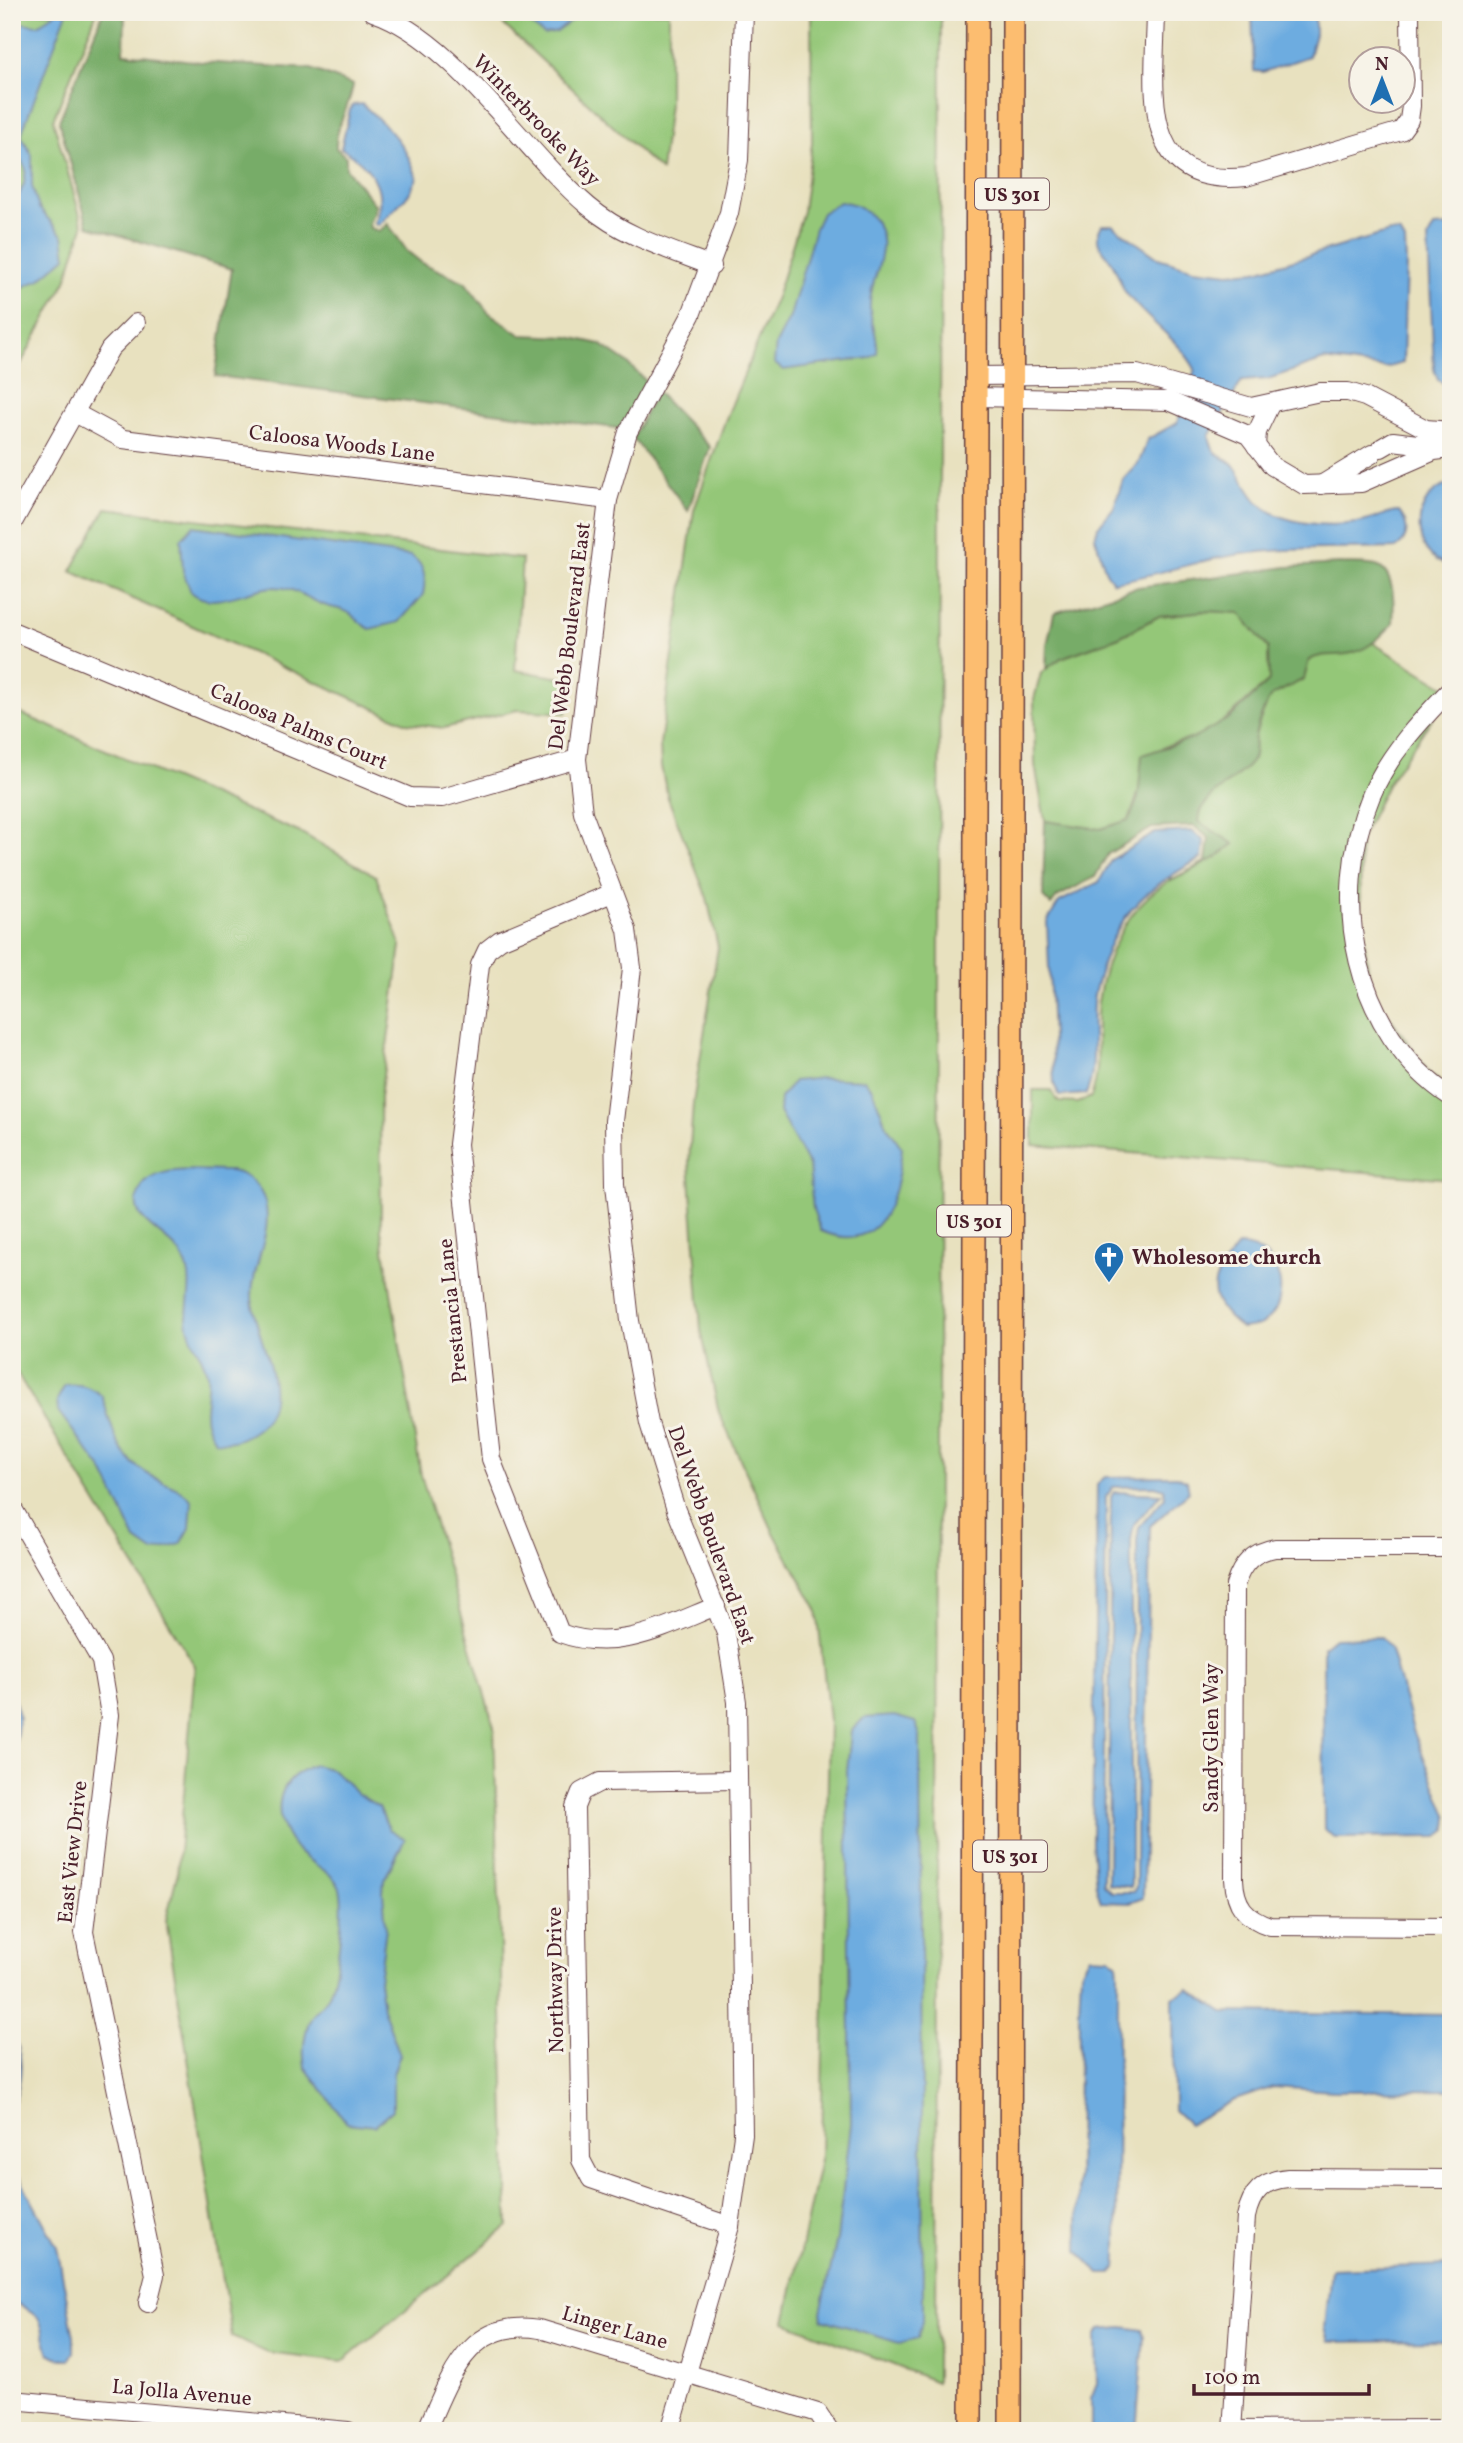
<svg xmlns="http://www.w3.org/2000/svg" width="1463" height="2443" font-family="Vollkorn,serif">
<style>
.green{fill:#94c778;stroke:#6f7352;stroke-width:2}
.forest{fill:#77ac68;stroke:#60664a;stroke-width:2}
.water{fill:#6dace0;stroke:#5c6686;stroke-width:2;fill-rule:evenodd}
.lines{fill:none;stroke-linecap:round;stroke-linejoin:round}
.minor-casing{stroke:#623c41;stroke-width:20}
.major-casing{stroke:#623c41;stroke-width:24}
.minor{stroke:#fff;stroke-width:18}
.major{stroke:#fcbd6f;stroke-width:21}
.labels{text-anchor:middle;stroke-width:6;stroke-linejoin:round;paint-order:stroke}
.shield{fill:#f7f3e8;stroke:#7e5f64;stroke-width:2}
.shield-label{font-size:19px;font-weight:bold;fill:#4a1f2b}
.street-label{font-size:21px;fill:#4a1f2b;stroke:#f7f3e8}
.poi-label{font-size:21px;font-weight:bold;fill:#4a1f2b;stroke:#f7f3e8;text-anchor:start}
</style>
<rect width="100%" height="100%" fill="#f7f3e8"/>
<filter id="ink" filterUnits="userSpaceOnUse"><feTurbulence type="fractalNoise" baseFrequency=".0143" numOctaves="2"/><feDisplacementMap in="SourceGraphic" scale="14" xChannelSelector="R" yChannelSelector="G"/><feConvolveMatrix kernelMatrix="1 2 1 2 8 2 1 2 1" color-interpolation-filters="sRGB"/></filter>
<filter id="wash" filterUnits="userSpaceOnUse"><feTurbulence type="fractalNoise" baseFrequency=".00686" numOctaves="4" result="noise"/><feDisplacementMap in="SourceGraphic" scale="28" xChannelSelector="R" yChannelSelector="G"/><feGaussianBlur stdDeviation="1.57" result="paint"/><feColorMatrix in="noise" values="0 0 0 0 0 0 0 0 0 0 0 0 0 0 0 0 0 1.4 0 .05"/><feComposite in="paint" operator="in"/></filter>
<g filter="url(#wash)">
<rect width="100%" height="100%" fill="#e8e1bf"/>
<g class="green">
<path d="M12 12H97L53 120 83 226 66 281 12 380Z"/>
<path d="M490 12H669V104L661 171Z"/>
<path d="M811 12H941L936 2382 785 2322 821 2155 829 1720 817 1609 773 1531 719 1413 701 1330 689 1163 693 1103 718 947 707 898 668 798 661 767 660 744 694 510 725 421 777 295 803 211 812 143Z"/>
<path d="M106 508 522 559 515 670 573 680 566 713 517 710 444 728 407 723 71 571Z"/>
<path d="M1205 611 1240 613 1268 648 1269 681C1245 701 1225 725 1195 738 1186 742 1172 742 1164 747 1145 760 1137 800 1129 820L1100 830 1045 821 1035 765 1034 699 1041 673 1061 658 1119 637 1159 616Z"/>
<path d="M1373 643 1451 691 1388 783 1360 839 1361 916 1371 990 1430 1074 1451 1090V1179L1033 1145V1090H1050L1059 1102 1078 1103 1091 1097C1103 1066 1094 1034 1098 1002 1104 956 1127 906 1169 881 1191 869 1213 860 1234 844L1199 822C1199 795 1237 782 1251 762 1257 754 1253 745 1255 736 1258 722 1265 708 1271 695L1304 679 1309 660C1331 649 1350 657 1373 643Z"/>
<path d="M12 710 303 834 376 876 401 946 380 1097 381 1231 421 1475 494 1727 508 2226 342 2362 268 2353 232 2337 166 1920 177 1875 195 1666 12 1365Z"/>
</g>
<g class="forest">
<path d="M103 12H125L124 53 202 62 311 69 353 85C350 106 335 126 336 148L346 157V168L376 206 369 223 370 228 379 231 388 224 407 251 422 263 465 282 488 312 521 335 569 337 600 344 625 361 647 382 623 429 215 376 232 269 88 226 59 121Z"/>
<path d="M656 391 710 447 688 511 633 438Z"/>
<path d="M1340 564C1351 565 1369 563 1379 567 1396 576 1394 609 1393 624 1382 635 1368 650 1352 653 1337 657 1324 652 1309 660L1304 679 1271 696C1264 708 1258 722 1255 736 1253 746 1257 754 1251 762 1237 781 1198 796 1199 822L1234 844 1216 858 1169 882 1206 861 1209 838 1194 826 1152 828 1108 854 1095 877 1057 897 1051 905 1043 897 1045 821 1100 829 1129 820 1138 798 1142 755 1196 737 1231 717 1269 681 1268 648 1240 613 1205 611 1159 616 1119 637 1061 658 1046 669 1047 645 1054 613 1138 587 1287 567Z"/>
</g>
<g class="water">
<path d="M57 12H67L21 135 32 155V186L39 208 63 236 66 257 39 280 12 292V236L19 230 16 201 24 184 26 169 12 144V22L38 25Z"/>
<path d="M514 12H582L557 32 544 35Z"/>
<path d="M1252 12H1315V34L1309 56 1263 72 1254 71Z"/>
<path d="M362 104C387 126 407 145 417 178L409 194 379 225 374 224C389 189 372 167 341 148L350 110 353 105Z"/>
<path d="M840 202C852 202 861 206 870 215 899 245 868 275 870 309 871 324 879 338 877 353L870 358 783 370 774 363 776 344 790 317 815 228 822 213Z"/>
<path d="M1102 225H1112L1158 258 1194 269 1229 273 1256 271 1390 232 1400 233 1405 241 1406 263 1403 363 1385 368 1324 360 1268 379 1242 381 1209 436C1215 464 1226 453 1235 467 1243 478 1249 493 1259 503 1282 525 1327 527 1357 523 1372 521 1384 512 1399 512 1409 524 1410 539 1396 548 1337 550 1276 546 1218 558 1183 565 1149 577 1113 582L1106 572 1095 537 1098 527 1114 507 1123 480 1139 462 1148 439 1177 423 1195 369C1178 338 1148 322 1126 293 1120 284 1118 272 1112 263 1104 249 1091 243 1102 225Z"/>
<path d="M1451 226V387L1438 380 1434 369 1428 238 1434 227Z"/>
<path d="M1451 484V565C1408 559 1410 492 1451 484Z"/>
<path d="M193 526 411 556C426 565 426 580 423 595L399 622 370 629C361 625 357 618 349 613 340 607 333 609 324 605 306 598 295 587 274 587 247 588 214 612 191 592L183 571 181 539Z"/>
<path d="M1192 831 1204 841 1202 858C1148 886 1116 913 1100 973 1097 983 1093 994 1093 1004 1091 1034 1098 1067 1086 1094L1059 1096 1054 1084 1047 922 1059 902 1099 882 1111 860 1155 833Z"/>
<path d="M822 1078 864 1080 872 1089 886 1125 902 1148C897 1196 883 1257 821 1231L813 1209 809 1166 779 1112 780 1098 794 1081Z"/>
<path d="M231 1171C247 1174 260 1185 265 1202 273 1231 254 1262 252 1292 250 1334 302 1402 251 1433 238 1441 230 1443 216 1441 196 1416 210 1400 207 1374 204 1355 187 1338 187 1318 187 1304 191 1290 189 1276 184 1232 121 1228 140 1190 154 1162 206 1172 231 1171Z"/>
<path d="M1238 1246C1283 1246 1294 1304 1262 1324 1257 1327 1247 1327 1241 1328 1203 1299 1209 1279 1238 1246Z"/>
<path d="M65 1385C79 1383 91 1386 102 1396 116 1438 116 1459 159 1480 171 1486 184 1490 192 1501L190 1528 181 1544 153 1552 136 1540 103 1471 58 1411 57 1400Z"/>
<path d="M1177 1476 1187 1481 1189 1492 1150 1526 1143 1898 1130 1903 1101 1902 1096 1885 1092 1843 1097 1484 1105 1477ZM1155 1486 1164 1489 1165 1497 1139 1527 1137 1540 1136 1887 1133 1892H1111L1103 1884 1106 1497 1113 1487Z"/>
<path d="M1114 1492 1161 1494 1134 1524 1131 1540V1887L1108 1884 1111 1497Z"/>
<path d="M1381 1637 1390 1647 1413 1730 1448 1818 1447 1830 1438 1837 1335 1838 1324 1829 1323 1647 1334 1638Z"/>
<path d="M12 1692 19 1715 12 1773Z"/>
<path d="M894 1716 915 1722 920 1735 923 2317 918 2338 899 2343 822 2319 821 2312 837 2239 851 2124 847 1771 851 1731 864 1718Z"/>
<path d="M314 1765 333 1770 358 1794 379 1807 389 1829 405 1839 384 1880 383 1893 386 1928 379 1981 383 2008 400 2055 393 2074V2110L374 2126 347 2123 305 2067C302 2051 304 2029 313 2015 318 2008 326 2003 329 1995 337 1978 345 1906 340 1889 334 1871 309 1864 297 1850 271 1819 272 1780 314 1765Z"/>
<path d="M1090 1956 1110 1957 1117 1964 1118 1972 1117 2257 1116 2268 1111 2274H1100L1078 2251 1079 2012 1081 1972Z"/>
<path d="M1189 1989 1223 2012 1451 2015V2090L1333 2091 1273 2087 1232 2101 1189 2124 1174 2110 1173 1998Z"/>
<path d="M12 2032C25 2056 22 2082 12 2107Z"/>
<path d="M12 2164 57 2247 74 2337V2352L70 2359H60L49 2353C38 2322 48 2316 12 2302Z"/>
<path d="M1451 2265V2341L1329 2342 1325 2328 1331 2269Z"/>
<path d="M1122 2327 1142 2330 1144 2338 1136 2431H1091V2398L1097 2383 1096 2337 1100 2329Z"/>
</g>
</g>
<g filter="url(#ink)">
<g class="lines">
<g class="minor-casing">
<g id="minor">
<path d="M373 12C454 39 522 150 588 206 623 236 670 250 712 266"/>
<path d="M1156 12C1155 86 1136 189 1246 177L1401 131 1409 120 1411 106 1410 12"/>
<path d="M976 376 1137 374 1251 407 1320 392H1348L1365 397 1426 429 1451 431"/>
<path d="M976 397 1169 401 1248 435 1272 466 1304 485 1361 483 1434 451 1451 449"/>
<path d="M77 414 123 439 608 500"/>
<path d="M1256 446 1257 432 1270 405"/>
<path d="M1381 448 1393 441 1442 447"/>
<path d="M1321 485 1372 454"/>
<path d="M12 524 110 349 136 323"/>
<path d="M12 631 410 797 442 798 577 759"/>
<path d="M1451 689C1420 721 1388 755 1371 796 1328 899 1354 1033 1451 1097"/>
<path d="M612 893 500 940 487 950 480 965 458 1144 491 1459 560 1633C616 1654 664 1627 716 1606"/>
<path d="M12 1507 101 1661 110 1715 84 1932 155 2275 148 2303"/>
<path d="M1451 1548H1275C1252 1552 1242 1564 1235 1585L1234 1879C1235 1905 1245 1918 1270 1926L1451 1927"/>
<path d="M730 2226 591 2179 581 2160 575 1807 581 1792 600 1782 738 1780"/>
<path d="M12 2400 348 2431"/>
<path d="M1232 2430 1451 2429"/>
<path d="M426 2431C450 2378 468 2317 540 2329L818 2413 830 2431"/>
<path d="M670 2431 730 2226 743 2135 737 1702 726 1633 676 1510 649 1423 630 1321 615 1184 614 1121 632 968 627 930 583 813 577 759 608 500 628 432 691 315 729 213 739 160 744 12"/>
<path d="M1232 2431 1246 2217C1251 2192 1263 2180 1288 2178L1451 2179"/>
</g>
</g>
<g class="major-casing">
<g id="major">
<path d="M971 2431 977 12"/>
<path d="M1010 2431 1013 12"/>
</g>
</g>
<use href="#minor" class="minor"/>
<use href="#major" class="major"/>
</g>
</g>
<defs>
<g id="church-pin" transform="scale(1.575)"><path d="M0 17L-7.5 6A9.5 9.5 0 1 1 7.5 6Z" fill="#1f6fb2" stroke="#f7f3e8"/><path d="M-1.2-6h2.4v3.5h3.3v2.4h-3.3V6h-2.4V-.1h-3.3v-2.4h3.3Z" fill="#fff"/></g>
</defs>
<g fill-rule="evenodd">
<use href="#church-pin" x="1109" y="1257"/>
</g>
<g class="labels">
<g class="shield">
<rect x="975" y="178.5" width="74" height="31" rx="5"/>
<rect x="937" y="1205.5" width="74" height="31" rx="5"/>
<rect x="973" y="1840.5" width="74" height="31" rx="5"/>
</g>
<g class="shield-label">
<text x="1012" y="201">US 301</text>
<text x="974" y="1228">US 301</text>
<text x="1010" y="1863">US 301</text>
</g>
<g class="street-label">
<text transform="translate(537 120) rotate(46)" y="7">Winterbrooke Way</text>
<text transform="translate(342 443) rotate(7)" y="7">Caloosa Woods Lane</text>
<text transform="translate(569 636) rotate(-83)" y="7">Del Webb Boulevard East</text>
<text transform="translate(299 726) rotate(23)" y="7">Caloosa Palms Court</text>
<text transform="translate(452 1311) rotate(-96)" y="7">Prestancia Lane</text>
<text transform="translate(712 1535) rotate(71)" y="7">Del Webb Boulevard East</text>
<text transform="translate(1211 1738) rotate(-90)" y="7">Sandy Glen Way</text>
<text transform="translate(72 1852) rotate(-84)" y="7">East View Drive</text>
<text transform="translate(555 1980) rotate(-91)" y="7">Northway Drive</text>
<text transform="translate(615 2327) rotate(16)" y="7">Linger Lane</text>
<text transform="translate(182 2392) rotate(5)" y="7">La Jolla Avenue</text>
</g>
<g class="poi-label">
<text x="1132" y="1264">Wholesome church</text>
</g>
</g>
<rect width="1463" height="2443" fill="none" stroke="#f7f3e8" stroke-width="42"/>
<g transform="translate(1382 80)"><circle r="33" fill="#f7f3e8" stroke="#b29e9c" stroke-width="2"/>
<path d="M0-5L12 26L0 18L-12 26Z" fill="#1f6fb2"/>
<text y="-10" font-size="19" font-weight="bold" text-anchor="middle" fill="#4a1f2b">N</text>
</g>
<path d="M1194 2384v10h175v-10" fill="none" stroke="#4a1f2b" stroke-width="3.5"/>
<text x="1204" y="2384" font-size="21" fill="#4a1f2b" stroke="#f7f3e8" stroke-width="5" paint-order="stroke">100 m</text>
</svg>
